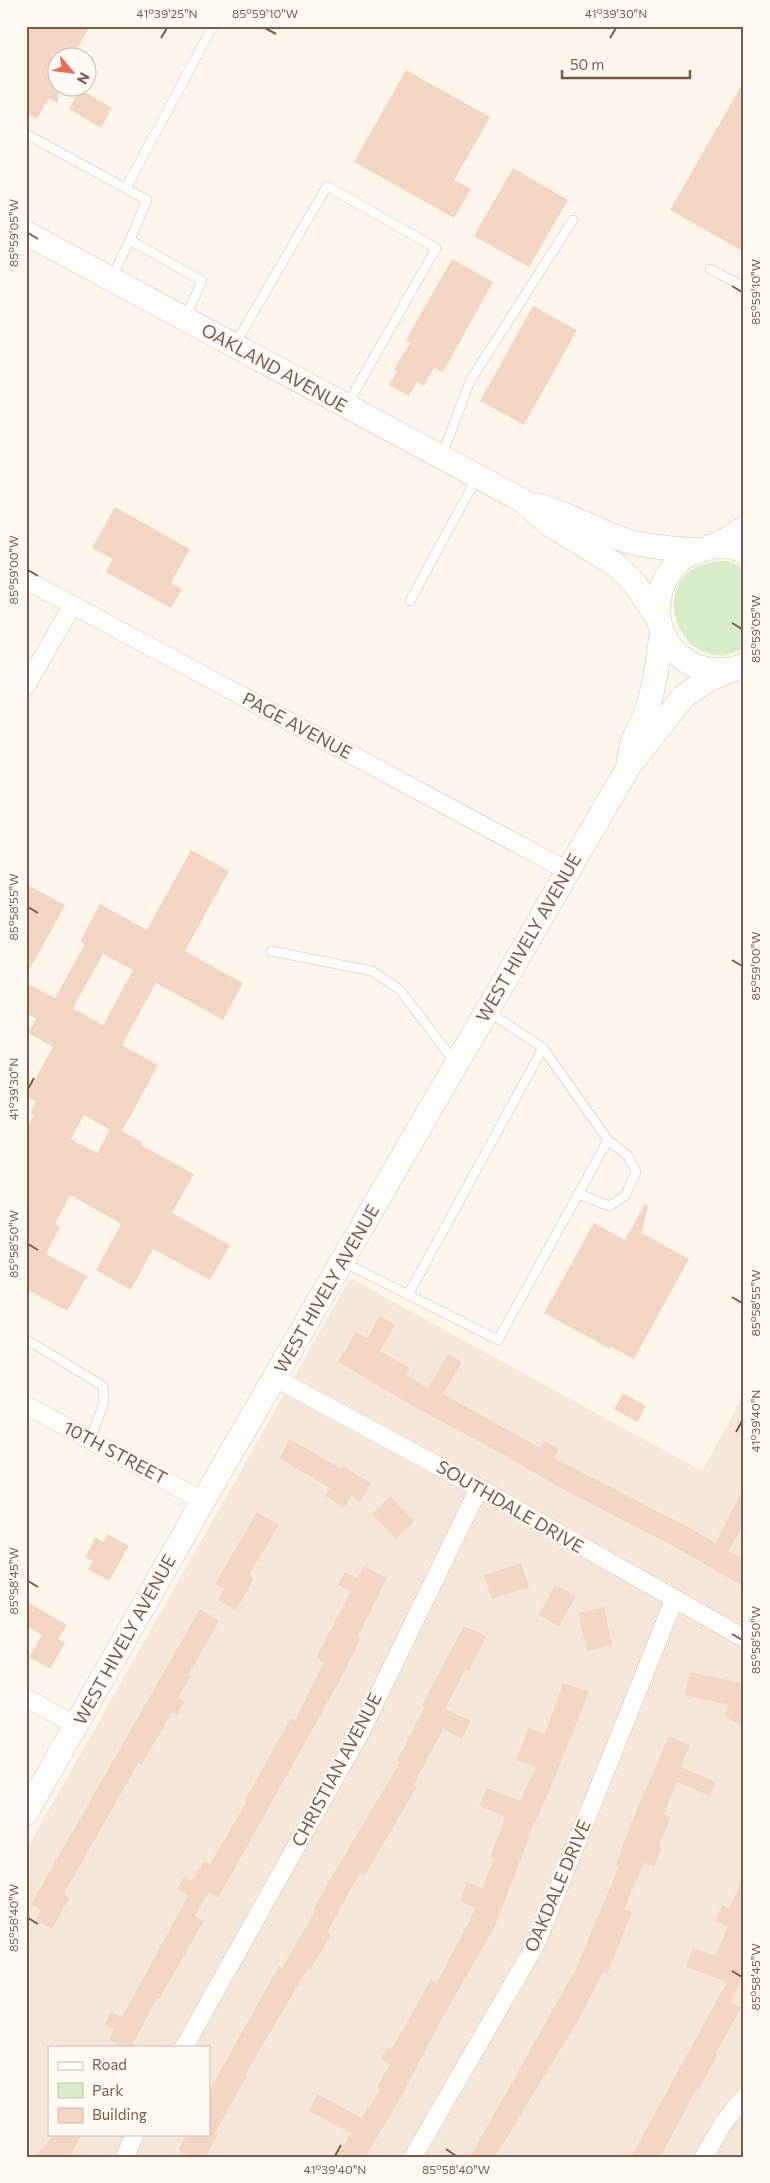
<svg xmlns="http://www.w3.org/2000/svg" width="770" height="2183" font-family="Commissioner,sans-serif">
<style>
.residential{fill:#f5e8da;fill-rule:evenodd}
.green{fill:#d8ecc9}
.building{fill:#f3d5c3;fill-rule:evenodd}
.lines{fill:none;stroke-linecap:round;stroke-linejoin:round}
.lane-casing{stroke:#d1beb0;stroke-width:10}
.street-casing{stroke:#d1beb0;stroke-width:19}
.secondary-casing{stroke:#d6c0b0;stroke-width:25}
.lane{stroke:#fff;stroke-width:9}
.street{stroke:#fff;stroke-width:18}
.secondary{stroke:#fff;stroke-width:24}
.ticks{fill:none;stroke:#7a5c4d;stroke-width:2}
.labels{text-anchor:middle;stroke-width:4.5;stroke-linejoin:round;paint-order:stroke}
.street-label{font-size:18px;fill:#7a5c4d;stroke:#fffaf3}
.neatline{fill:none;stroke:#7a5c4d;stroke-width:2}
.ticks-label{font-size:12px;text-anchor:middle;fill:#7a5c4d}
</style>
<rect width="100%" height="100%" fill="#fdf6ec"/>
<path class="residential" d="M350 1278 702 1471 744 1394V2157H26V1850ZM49 2047H209V2134H49Z"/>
<path class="green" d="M726 561 744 568V647C683 688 631 564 726 561Z"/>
<g class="building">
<path d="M26 26H90L72 58H58V103L49 98 37 119 26 113Z"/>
<path d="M406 70 490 117 454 180 471 189 454 218 354 162Z"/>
<path d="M744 81V252L670 210Z"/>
<path d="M80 89 112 108 101 128 69 109Z"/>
<path d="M513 168 568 200 529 267 474 236Z"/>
<path d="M452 259 493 282 443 372 434 368 424 386 417 382 409 396 389 385 397 371 394 369 410 343 406 340Z"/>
<path d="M533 306 577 330 524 425 480 401Z"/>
<path d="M115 507 190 549 171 583 182 589 171 608 106 572 113 559 92 548Z"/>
<path d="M191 850 229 871 185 951 243 983 223 1020 156 983 122 1045 158 1065 122 1131 142 1142 141 1145 194 1174 172 1213 230 1245 210 1280 153 1249 131 1290 96 1270 121 1224 70 1195 55 1224 60 1227 46 1254 87 1276 67 1311 26 1289V1129L34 1115 30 1113 36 1101 26 1096 53 1047 28 1033 36 1019 26 1013V983L55 998 85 944 80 941 100 904 147 930ZM103 954 133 970 103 1025 73 1008ZM84 1115 110 1130 97 1153 71 1139Z"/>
<path d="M26 884 65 905 26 976Z"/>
<path d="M645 1204 648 1205 642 1233 689 1259 634 1359 611 1347 610 1349 544 1313 594 1223 625 1240Z"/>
<path d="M380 1316 395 1325 380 1351 410 1368 406 1375 428 1388 448 1354 462 1362 443 1394 540 1448 545 1441 559 1449 554 1458 688 1527 715 1543 744 1488V1524L728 1551 744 1559V1587L677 1548 557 1486 510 1458 411 1405 338 1362 356 1332 367 1338Z"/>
<path d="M623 1393 646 1406 637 1422 614 1409Z"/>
<path d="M290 1439 341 1469 342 1466 371 1483 360 1502 352 1494 344 1508 325 1496 330 1488 279 1458Z"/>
<path d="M390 1496 414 1521 396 1539 372 1514Z"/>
<path d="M257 1512 279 1525 249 1575 254 1578 236 1610 218 1600 225 1589 215 1584Z"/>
<path d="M108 1534 129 1546 109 1581 88 1569 93 1561 85 1557 96 1537 103 1542Z"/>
<path d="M521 1563 529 1587 492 1599 484 1575Z"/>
<path d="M364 1566 387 1578 358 1636 361 1638 339 1682 218 1898 209 1892 195 1916 204 1921 159 1999 157 1998 131 2047H123L109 2039 114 2029 104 2024 111 2012 122 2017 188 1896 177 1889 184 1877 192 1881 204 1861 210 1864 247 1801 245 1800 291 1718 295 1721 324 1662 316 1658 351 1591 338 1585 345 1572 357 1578Z"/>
<path d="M555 1585 576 1596 559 1626 539 1615Z"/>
<path d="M26 1601 67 1625 58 1639 65 1643 50 1669 29 1657 42 1635 26 1626Z"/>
<path d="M604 1607 612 1645 587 1651 578 1613Z"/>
<path d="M200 1609 219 1621 188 1675 191 1676 178 1698 184 1702 177 1715 172 1712 141 1765 138 1763 64 1894 69 1898 52 1929 36 1920 41 1910 31 1904Z"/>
<path d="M464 1626 486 1636 469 1671 465 1670 445 1709 471 1721 462 1739 443 1729 414 1784 417 1786 365 1875 360 1873 327 1932 331 1935 310 1970 308 1968 245 2075 247 2076 214 2134H218L205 2157H190L178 2150 187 2134H209V2091L279 1966 282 1968 315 1911 313 1910 335 1871 400 1762 397 1761 425 1706 422 1705Z"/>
<path d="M690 1672 741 1683 744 1678V1727L724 1716 729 1705 685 1695Z"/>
<path d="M563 1683 589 1692 549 1791 529 1835H530L495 1926 440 2022 400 2099 365 2157H337L351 2133 309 2111 317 2094 362 2118 380 2089 377 2087 390 2064 381 2059 387 2047 392 2049 431 1979 437 1983 476 1908 460 1901 467 1882 482 1888 494 1859 490 1857 505 1817 479 1806 487 1788 520 1801 536 1767 516 1760 528 1728 545 1734Z"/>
<path d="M669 1736 690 1745 681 1767 716 1782 710 1796 677 1782 664 1814 671 1817 659 1845 662 1846 654 1867 644 1863 624 1909 632 1912 607 1974 603 1972 577 2022 495 2157H470L573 1974H574L619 1866 616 1865 631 1823Z"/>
<path d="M744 1877V1972L731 2002 741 2008 715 2054 717 2055 699 2089 697 2088 660 2157H631L727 1982 686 1967 693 1948 715 1956 728 1927 715 1921 722 1905 729 1908Z"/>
<path d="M54 2134H82L69 2157H35Z"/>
</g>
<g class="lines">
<g class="lane-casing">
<g id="lane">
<path d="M26 134 147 200 130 240"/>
<path d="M126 188 213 26"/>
<path d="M710 269 744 287"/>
<path d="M111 279 130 240 202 281 185 319"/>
<path d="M235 344 327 186 436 248 347 405"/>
<path d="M442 455 470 381 573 220"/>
<path d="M410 601 477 477"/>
<path d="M271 951 372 971 399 989 455 1062"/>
<path d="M579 1194 609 1206 625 1196 636 1172 628 1156 608 1140"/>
<path d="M343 1262 498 1340 608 1140 543 1048 487 1011"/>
<path d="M408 1295 543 1048"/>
<path d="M29 1341 103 1386 104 1402 90 1440"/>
</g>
</g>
<g class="street-casing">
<g id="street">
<path d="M26 580 568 871"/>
<path d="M26 686 72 606"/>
<path d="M275 1378 479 1488 744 1638"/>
<path d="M26 1405 203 1501"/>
<path d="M26 1698 77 1726"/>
<path d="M184 2047 362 1729 479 1488"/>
<path d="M125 2157 135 2134"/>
<path d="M413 2157 536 1944 674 1600"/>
<path d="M704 2157 722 2125 744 2097"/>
</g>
</g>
<g class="secondary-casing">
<g id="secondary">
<path d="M26 233 523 501 549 524 616 565 635 584 658 619"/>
<path d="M537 505C568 513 596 531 627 541 650 547 673 549 696 550"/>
<path d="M712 546 733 547 744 552"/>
<path d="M728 670C714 670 700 670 688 662 652 640 649 593 677 563 686 553 699 551 711 547 722 543 734 535 744 528"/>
<path d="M629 760C631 738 639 731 646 712 655 687 658 659 662 632"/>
<path d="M26 1813 203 1501 629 766 684 696 708 680 744 665"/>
</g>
</g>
<use href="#lane" class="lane"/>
<use href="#street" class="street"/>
<use href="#secondary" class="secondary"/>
</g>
<path class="ticks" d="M265 28 276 34M161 38 167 28M610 38 616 28M28 233 38 239M732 286 742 292M28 570 38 576M732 623 742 629M28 907 38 913M732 960 742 966M28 1089 34 1078M28 1244 38 1250M732 1297 742 1303M736 1432 742 1421M28 1581 38 1587M732 1634 742 1640M28 1918 38 1924M732 1971 742 1977M446 2149 456 2156M335 2156 341 2145"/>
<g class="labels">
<g class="street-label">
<text transform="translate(274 368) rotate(29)" y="6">OAKLAND AVENUE</text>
<text transform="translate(297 726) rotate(28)" y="6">PAGE AVENUE</text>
<text transform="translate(529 938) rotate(-60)" y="6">WEST HIVELY AVENUE</text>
<text transform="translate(327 1289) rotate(-60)" y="6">WEST HIVELY AVENUE</text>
<text transform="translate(115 1453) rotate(28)" y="6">10TH STREET</text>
<text transform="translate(510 1507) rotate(30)" y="6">SOUTHDALE DRIVE</text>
<text transform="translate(125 1640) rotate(-61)" y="6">WEST HIVELY AVENUE</text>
<text transform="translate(337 1770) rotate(-62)" y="6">CHRISTIAN AVENUE</text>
<text transform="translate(558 1886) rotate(-67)" y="6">OAKDALE DRIVE</text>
</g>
</g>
<rect width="770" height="2183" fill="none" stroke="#fffaf3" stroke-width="55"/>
<rect x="48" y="2046" width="162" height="90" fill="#fffaf3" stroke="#cabbb1"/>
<rect x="58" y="2062" width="25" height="8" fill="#ffffff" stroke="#cabbb1"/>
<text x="92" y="2070" font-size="15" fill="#7a5c4d">Road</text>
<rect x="58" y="2083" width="25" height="15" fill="#d8ecc9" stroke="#cabbb1"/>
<text x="92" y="2096" font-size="15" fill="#7a5c4d">Park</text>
<rect x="58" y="2108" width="25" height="15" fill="#f3d5c3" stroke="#cabbb1"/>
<text x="92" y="2120" font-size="15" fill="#7a5c4d">Building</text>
<g transform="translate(72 72) rotate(119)"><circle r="24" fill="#fffaf3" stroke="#cabbb1"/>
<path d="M0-4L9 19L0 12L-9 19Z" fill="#e76f51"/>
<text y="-8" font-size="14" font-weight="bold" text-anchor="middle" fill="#7a5c4d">N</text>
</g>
<path d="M562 70v8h128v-8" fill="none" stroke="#7a5c4d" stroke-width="2.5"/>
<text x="570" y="70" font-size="15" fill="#7a5c4d" stroke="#fffaf3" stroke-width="4" paint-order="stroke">50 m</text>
<rect x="28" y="28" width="714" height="2128" class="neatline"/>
<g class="ticks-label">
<text x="167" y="18">41°39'25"N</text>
<text x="265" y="18">85°59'10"W</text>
<text x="616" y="18">41°39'30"N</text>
<text transform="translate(14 233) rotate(-90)" y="4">85°59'05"W</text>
<text transform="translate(756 292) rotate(-90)" y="4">85°59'10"W</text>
<text transform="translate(14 570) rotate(-90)" y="4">85°59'00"W</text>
<text transform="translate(756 629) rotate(-90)" y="4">85°59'05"W</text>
<text transform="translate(14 907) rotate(-90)" y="4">85°58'55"W</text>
<text transform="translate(756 966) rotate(-90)" y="4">85°59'00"W</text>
<text transform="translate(14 1089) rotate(-90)" y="4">41°39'30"N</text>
<text transform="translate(14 1244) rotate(-90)" y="4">85°58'50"W</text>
<text transform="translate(756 1303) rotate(-90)" y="4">85°58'55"W</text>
<text transform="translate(756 1421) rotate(-90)" y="4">41°39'40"N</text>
<text transform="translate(14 1581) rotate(-90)" y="4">85°58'45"W</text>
<text transform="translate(756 1640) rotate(-90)" y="4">85°58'50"W</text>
<text transform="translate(14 1918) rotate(-90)" y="4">85°58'40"W</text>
<text transform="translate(756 1977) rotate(-90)" y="4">85°58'45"W</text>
<text x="335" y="2174">41°39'40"N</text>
<text x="456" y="2174">85°58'40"W</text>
</g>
</svg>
